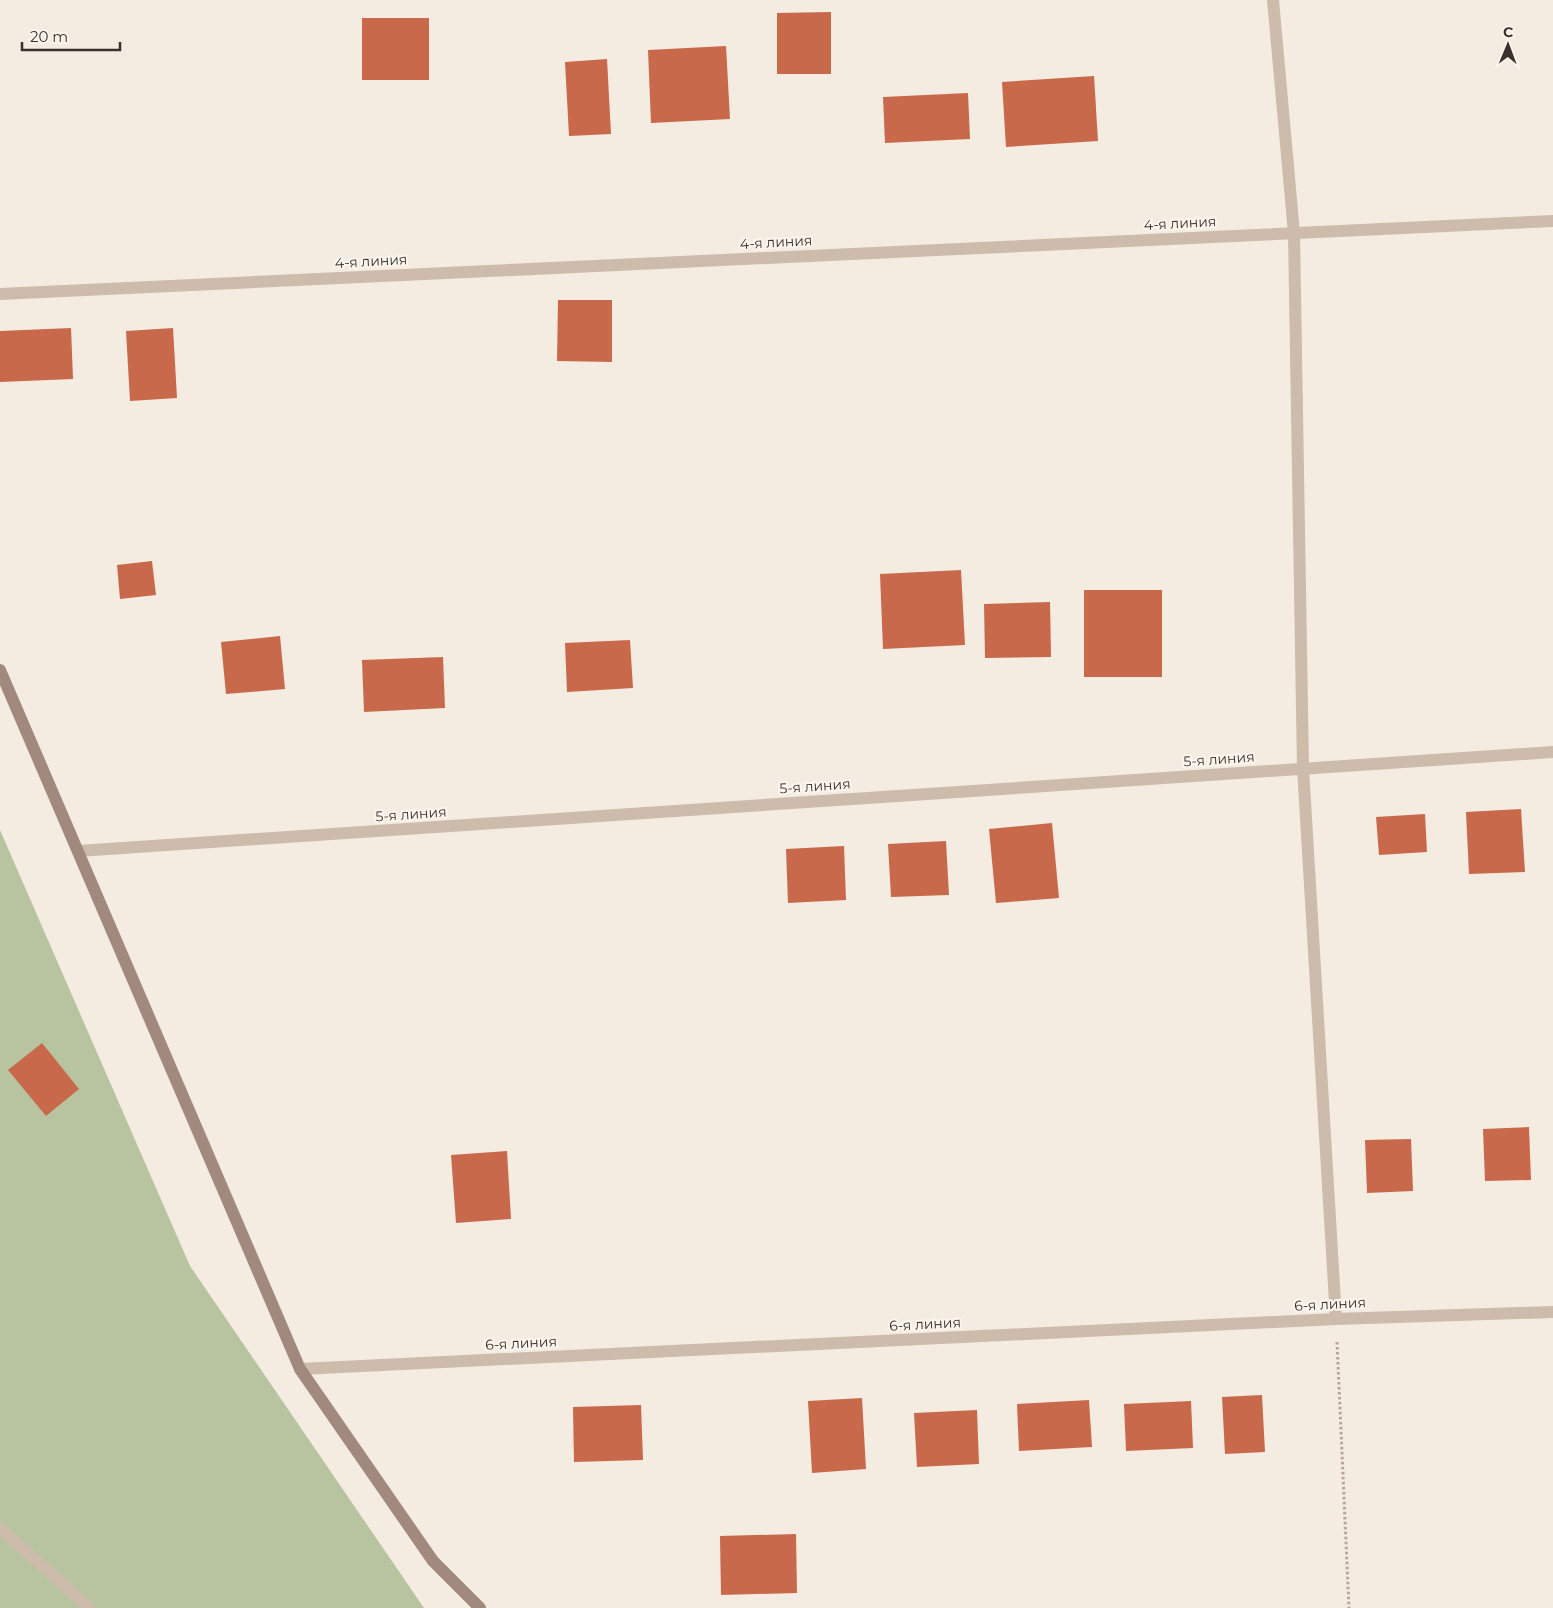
<svg xmlns="http://www.w3.org/2000/svg" width="1553" height="1608" font-family="Montserrat,sans-serif">
<style>
.green{fill:#b8c4a0}
.building{fill:#c8694b}
.lines{fill:none;stroke-linecap:round;stroke-linejoin:round}
.path{stroke:#b9a596;stroke-width:3;stroke-dasharray:2.5 2.5;stroke-linecap:butt}
.street{stroke:#cdbbac;stroke-width:12}
.secondary{stroke:#a18a7d;stroke-width:12}
.labels{text-anchor:middle;stroke-width:4.5;stroke-linejoin:round;paint-order:stroke}
.street-label{font-size:14px;fill:#3b302b;stroke:#fbf5ee}
</style>
<rect width="100%" height="100%" fill="#f4ebe1"/>
<path class="green" d="M0 830 190 1266 424 1608H0Z"/>
<g class="building">
<path d="M831 12V74H777V13Z"/>
<rect x="362" y="18" width="67" height="62"/>
<path d="M726 46 730 119 651 123 648 50Z"/>
<path d="M607 59 611 134 569 136 565 62Z"/>
<path d="M1094 76 1098 141 1006 147 1002 82Z"/>
<path d="M968 93 970 139 885 143 883 97Z"/>
<path d="M558 300H612V362L557 361Z"/>
<path d="M71 328 73 379 0 382V331Z"/>
<path d="M173 328 177 398 130 401 126 331Z"/>
<path d="M152 561 156 595 120 599 117 565Z"/>
<path d="M961 570 965 645 883 649 880 574Z"/>
<rect x="1084" y="590" width="78" height="87"/>
<path d="M1050 602 1051 657 985 658 984 604Z"/>
<path d="M280 636 285 689 226 694 221 642Z"/>
<path d="M630 640 633 688 567 692 565 643Z"/>
<path d="M443 657 445 708 364 712 362 660Z"/>
<path d="M1521 809 1525 872 1469 874 1466 812Z"/>
<path d="M1425 814 1427 852 1379 855 1376 817Z"/>
<path d="M1052 823 1059 898 996 903 989 829Z"/>
<path d="M946 841 949 895 891 897 888 844Z"/>
<path d="M844 846 846 900 788 903 786 849Z"/>
<path d="M42 1043 79 1089 46 1116 8 1070Z"/>
<path d="M1529 1127 1531 1180 1485 1181 1483 1129Z"/>
<path d="M1411 1139 1413 1191 1367 1193 1365 1140Z"/>
<path d="M507 1151 511 1219 456 1223 451 1155Z"/>
<path d="M1262 1395 1265 1452 1225 1454 1222 1397Z"/>
<path d="M862 1398 866 1469 812 1473 808 1401Z"/>
<path d="M1089 1400 1092 1447 1019 1451 1017 1404Z"/>
<path d="M1191 1401 1193 1448 1126 1451 1124 1404Z"/>
<path d="M641 1405 643 1460 574 1462 573 1407Z"/>
<path d="M977 1410 979 1464 917 1467 914 1413Z"/>
<path d="M796 1534 797 1593 721 1595 720 1536Z"/>
</g>
<g class="lines">
<path class="path" d="M1337 1342 1349 1608"/>
<g class="street">
<path d="M1273 0 1294 233 1303 768 1336 1319"/>
<path d="M0 294 1553 221"/>
<path d="M78 851 1553 752"/>
<path d="M300 1369 1336 1319 1553 1312"/>
<path d="M0 1528 89 1608"/>
</g>
<path class="secondary" d="M0 670 300 1369 433 1561 480 1608"/>
</g>
<g class="labels">
<g class="street-label">
<text transform="translate(1180 223) rotate(-3)" y="5">4-я линия</text>
<text transform="translate(776 242) rotate(-3)" y="5">4-я линия</text>
<text transform="translate(371 261) rotate(-3)" y="5">4-я линия</text>
<text transform="translate(1219 759) rotate(-4)" y="5">5-я линия</text>
<text transform="translate(815 786) rotate(-4)" y="5">5-я линия</text>
<text transform="translate(411 814) rotate(-4)" y="5">5-я линия</text>
<text transform="translate(1330 1304) rotate(-3)" y="5">6-я линия</text>
<text transform="translate(925 1324) rotate(-3)" y="5">6-я линия</text>
<text transform="translate(521 1343) rotate(-3)" y="5">6-я линия</text>
</g>
</g>
<g transform="translate(1508 45) rotate(1)" stroke="#fbf5ee" stroke-width="4" paint-order="stroke">
<path d="M0-4L9 19L0 12L-9 19Z" fill="#3b302b"/>
<text y="-8" font-size="14" font-weight="bold" text-anchor="middle" fill="#3b302b">С</text>
</g>
<path d="M22 42v8h98v-8" fill="none" stroke="#3b302b" stroke-width="2.5"/>
<text x="30" y="42" font-size="15" fill="#3b302b" stroke="#fbf5ee" stroke-width="4" paint-order="stroke">20 m</text>
</svg>
